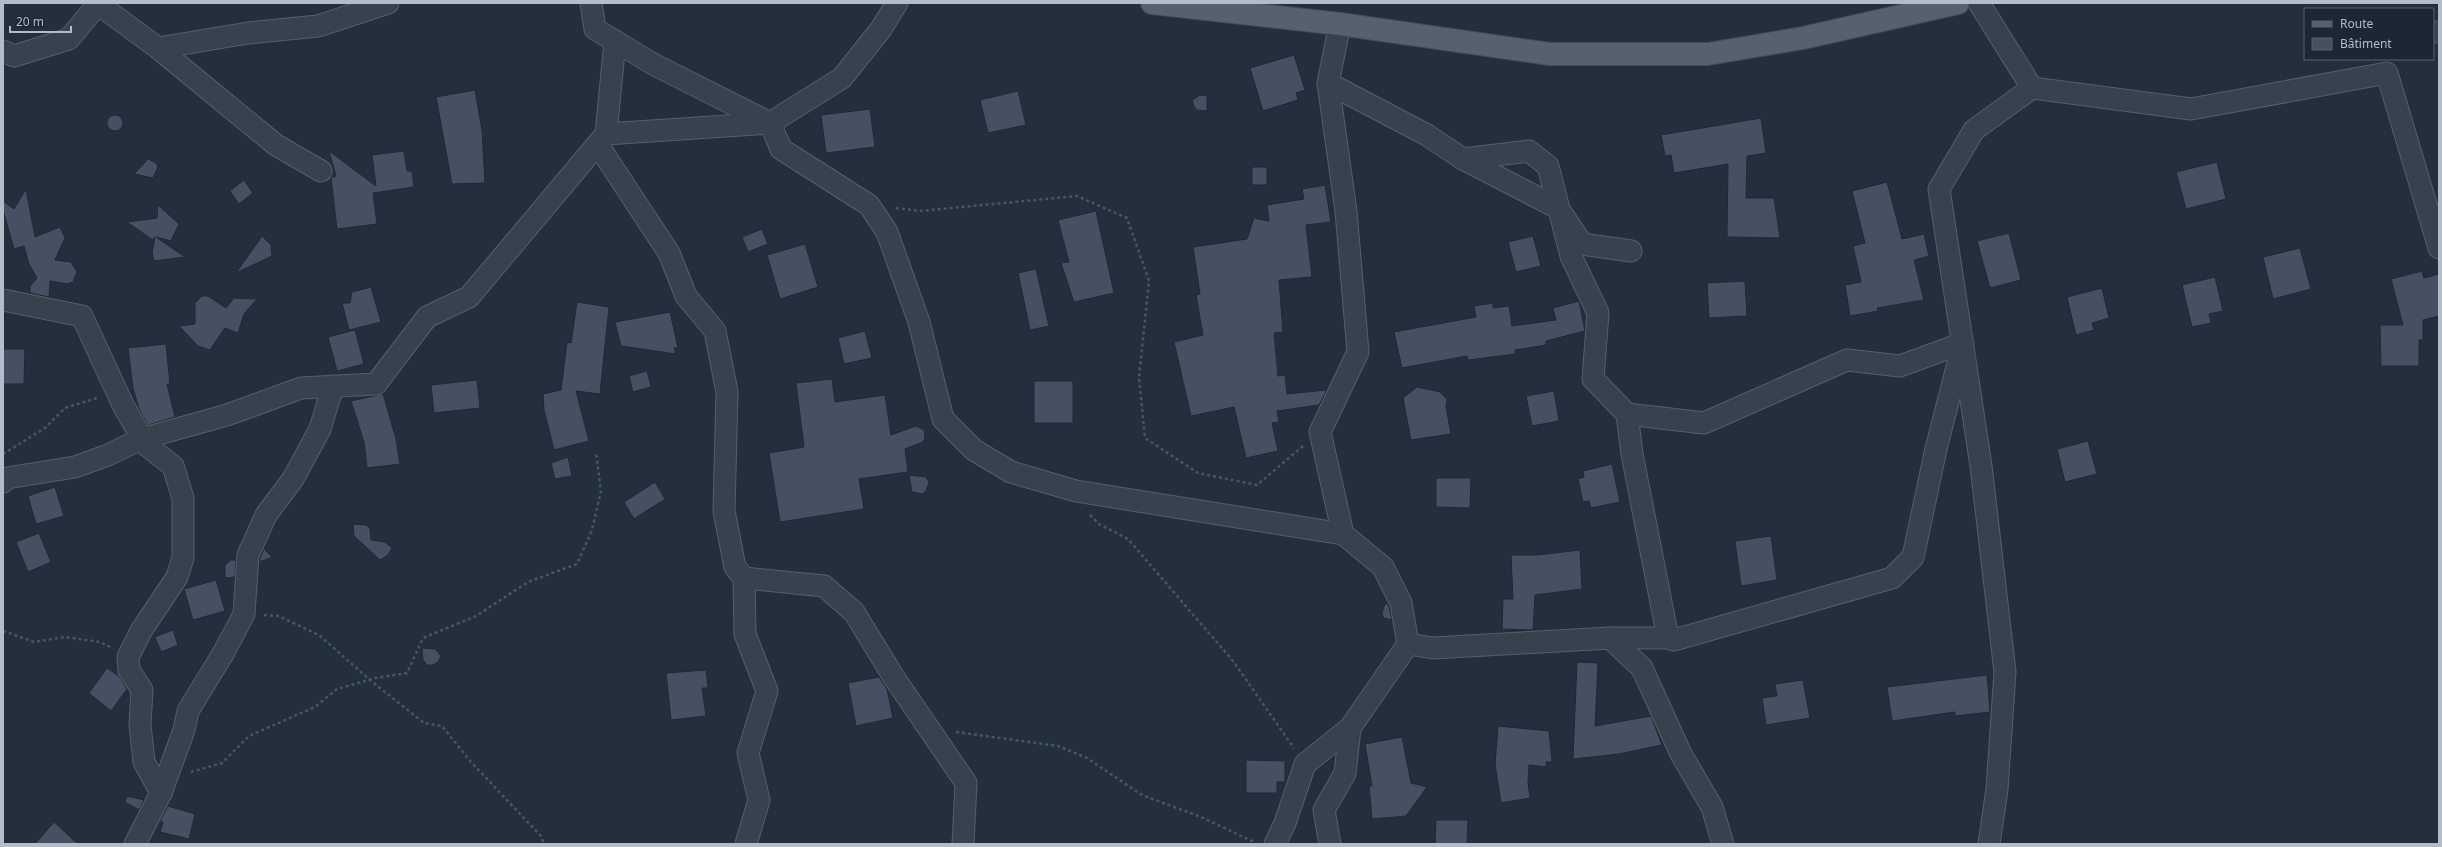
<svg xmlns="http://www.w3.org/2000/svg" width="2442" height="847" font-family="'Noto Sans',sans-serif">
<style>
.building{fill:#455162;stroke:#1f2835}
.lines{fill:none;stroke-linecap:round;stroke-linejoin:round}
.minor-casing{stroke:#565f6c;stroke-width:23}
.major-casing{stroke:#414a57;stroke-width:24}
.path{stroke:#44595c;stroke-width:2.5;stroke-dasharray:3 3;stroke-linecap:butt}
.minor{stroke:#38414e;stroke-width:21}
.major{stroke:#56606e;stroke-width:22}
</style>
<rect width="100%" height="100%" fill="#242f3e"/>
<g class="building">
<path d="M1294 55 1305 90 1296 93 1298 100 1263 111 1250 68Z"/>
<path d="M475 90 482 130 485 183 452 184 436 97Z"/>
<path d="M1018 91 1026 125 988 133 980 100Z"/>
<path d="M1200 95 1207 96V111L1196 110 1194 106 1192 100Z"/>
<path d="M870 109 875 147 826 153 821 115Z"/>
<circle cx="115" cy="123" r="8"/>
<path d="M1761 118 1766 153 1747 156 1746 198H1774L1780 238 1727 237 1728 164 1674 173 1671 155 1665 156 1661 135Z"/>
<path d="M329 151 376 186 372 155 404 151 407 171H412L414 187 373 193 377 224 337 229 331 178 336 176Z"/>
<path d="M148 159 156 163 158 167 153 178 134 174Z"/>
<path d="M2217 162 2226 199 2186 209 2176 172Z"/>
<rect x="1252" y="167" width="15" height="18"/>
<path d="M244 180 253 193 239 204 230 191Z"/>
<path d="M1887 182 1902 239 1924 234 1929 256 1914 260 1924 300 1877 308 1878 311 1850 316 1845 285 1861 282 1853 246 1865 243 1852 191Z"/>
<path d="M1325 185 1331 222 1306 225 1312 277 1279 280 1283 332 1274 333 1278 376 1285 375 1287 394 1327 390 1319 405 1277 411 1279 422 1272 423 1278 451 1246 458 1234 407 1191 416 1174 342 1203 335 1196 295 1200 294 1193 247 1247 239 1254 218 1269 221 1267 205 1304 199 1302 189Z"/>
<path d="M26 189 35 237 60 227 65 238 55 260 71 262 77 272 73 282 67 284 50 281 49 297 30 293V286L37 278 29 264 24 246 14 249 3 210V201L14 209Z"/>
<path d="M158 205 179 224 171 241 156 237 185 257 154 261 152 253 155 237 153 240 127 222 157 218Z"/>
<path d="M1096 211 1114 293 1074 302 1061 263 1069 262 1058 220Z"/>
<path d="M762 229 768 244 748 252 742 237Z"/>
<path d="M2009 233 2021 280 1990 288 1977 241Z"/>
<path d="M262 236 271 245 272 256 236 273Z"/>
<path d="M1533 236 1541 266 1516 272 1508 242Z"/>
<path d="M805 244 818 287 780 299 767 255Z"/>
<path d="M2300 248 2311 289 2273 299 2263 257Z"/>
<path d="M1036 269 1049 326 1030 330 1018 273Z"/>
<path d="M2422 271 2424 278 2439 274V316L2423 320V340H2419V366H2381L2380 325H2403L2391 279Z"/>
<path d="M2215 277 2223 311 2209 314 2211 323 2192 327 2182 285Z"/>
<path d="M1745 281 1747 316 1709 318 1707 283Z"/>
<path d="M371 287 381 322 349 330 342 303H350L352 292Z"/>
<path d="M2102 288 2109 318 2092 323 2094 330 2076 335 2067 297Z"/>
<path d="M202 296H208L226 308 234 298 257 299 244 314 238 333 225 328 210 350 198 346 179 326 195 324V303Z"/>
<path d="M1579 301 1585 331 1546 341V345L1515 350V354L1468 360 1467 356 1402 368 1394 332 1476 317 1474 306 1493 303V308L1509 306 1512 326 1556 320 1553 308Z"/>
<path d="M577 302 609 307 600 394 576 391 589 441 554 450 544 410 543 394 561 390 567 342 571 343Z"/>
<path d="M670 312 678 348H674L676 354 621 346 615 322Z"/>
<path d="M355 330 364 364 337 371 328 337Z"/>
<path d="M865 331 872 358 844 364 838 338Z"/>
<path d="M166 344 170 384H167L175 417 148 425 139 409 133 388 128 348Z"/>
<path d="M3 349H25L24 384H3Z"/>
<path d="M647 371 651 387 633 392 629 376Z"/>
<path d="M832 379 835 402 885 395 891 435 916 426 924 430 925 438 923 442 905 449 908 472 859 479 864 509 780 522 769 453 804 447 796 383Z"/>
<path d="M477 380 480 408 434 413 431 385Z"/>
<rect x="1034" y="381" width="39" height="42"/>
<path d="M1417 387 1440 392 1447 399 1446 407 1451 434 1411 440 1403 398Z"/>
<path d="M1554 391 1559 421 1532 426 1526 396Z"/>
<path d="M383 394 396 439 400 464 367 468 364 442 351 401Z"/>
<path d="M2088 441 2097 474 2065 482 2057 449Z"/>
<path d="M568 457 572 476 555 479 551 463Z"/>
<path d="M1612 464 1620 502 1591 508 1589 501 1583 502 1578 479 1584 477 1583 471Z"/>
<path d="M909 475 926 477 929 482 926 491 922 494 912 492Z"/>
<path d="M1436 478H1471L1470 508 1436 507Z"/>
<path d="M655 482 665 499 634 519 624 502Z"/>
<path d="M55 487 64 516 36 524 28 496Z"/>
<path d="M353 524 366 525 370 529 371 540 385 542 392 548 388 555 380 560 354 536Z"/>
<path d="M39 533 51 562 28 572 16 542Z"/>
<path d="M1771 536 1777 580 1741 586 1735 541Z"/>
<path d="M264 549 272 557 260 562V558Z"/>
<path d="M1580 550 1582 589 1535 595 1533 630 1502 629 1503 599H1513L1511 555H1537Z"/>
<path d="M231 560H236L235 577 225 578V565Z"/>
<path d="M216 580 225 611 193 620 184 589Z"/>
<path d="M1387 603 1389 607 1392 620 1384 618 1382 614 1384 606Z"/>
<path d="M173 630 178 645 161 652 155 637Z"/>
<path d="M422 648 435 649 441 656 438 662 433 665H427L423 660Z"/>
<path d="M1577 662 1598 663 1595 726 1651 716 1662 745 1619 754 1573 759Z"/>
<path d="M107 668 119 676 127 689 111 711 89 693Z"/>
<path d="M706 670 708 688H702L706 716 671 720 666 673Z"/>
<path d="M1987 675 1990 712 1955 716V712L1892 721 1887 687Z"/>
<path d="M879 677 887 689 893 718 856 726 848 683Z"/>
<path d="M1803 680 1810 718 1766 725 1762 698 1777 696 1775 684Z"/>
<path d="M1498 726 1549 731 1552 762H1546V767L1529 765 1528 783 1530 798 1501 803 1495 764Z"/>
<path d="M1402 737 1411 783 1427 787 1406 816 1372 819 1369 786H1372L1365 744Z"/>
<path d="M1246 760 1285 761V782H1277V793H1246Z"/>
<path d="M127 796 144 800 139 810 125 802Z"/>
<path d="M168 806 195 814 189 839 160 832 163 822 160 821Z"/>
<path d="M1436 820H1468L1467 844H1435Z"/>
<path d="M54 822 78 844H35Z"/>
</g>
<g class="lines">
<g class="minor-casing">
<g id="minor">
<path d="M591 3 595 29 653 64 770 123 781 149 869 205 887 232 919 322 943 419 974 450 1011 472 1076 491 1343 534"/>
<path d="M1979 3 2032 88"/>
<path d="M2433 32H2439"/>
<path d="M158 48 276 145 321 171"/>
<path d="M3 51 14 56 69 39 98 4 158 48 248 33 318 26 388 3"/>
<path d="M1328 83 1427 135 1463 159 1529 151 1548 166 1571 256 1598 313 1593 379 1627 414 1632 454 1668 638"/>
<path d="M606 134 615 41"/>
<path d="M598 145 669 253 686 296 715 331 727 392 724 511 735 567 744 578 745 634 767 691 748 753 759 800 746 844"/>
<path d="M1463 159 1558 208 1582 244 1631 251"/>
<path d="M3 300 82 316 123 405 146 445 173 466 183 498V558L177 577 141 631 128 657 129 670 142 690 140 725 144 762 161 793 135 844"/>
<path d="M1627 414 1704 423 1847 360 1900 366 1963 343"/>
<path d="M3 482 7 478 75 467 108 455 141 439 227 415 301 388 376 384 427 317 469 297 606 134 770 123 842 78 881 29 897 3"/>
<path d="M744 578 824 586 854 612 893 676 966 783 963 844"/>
<path d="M1610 638H1668L1674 640 1892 578 1913 557 1936 449 1961 351"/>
<path d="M1408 644 1433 648 1610 638 1642 668 1681 754 1712 807 1723 844"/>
<path d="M161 793 184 730 188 711 224 652 244 614 248 555 266 515 293 479 320 429 333 386"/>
<path d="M1275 844 1285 823 1305 764 1350 728 1408 644 1401 603 1383 567 1343 534 1320 432 1358 352 1346 211 1328 83 1340 24"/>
<path d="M1330 844 1324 810 1345 773 1350 728"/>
<path d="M1989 844 1997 789 2005 672 1981 466 1939 189 1974 130 2032 88 2191 109 2387 73 2439 248"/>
</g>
</g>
<g class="major-casing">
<path id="major" d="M1152 3 1340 24 1550 54H1708L1803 38 1958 3"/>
</g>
<g class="path">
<path d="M896 208 920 211 1077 196 1127 218 1149 281 1139 378 1145 438 1198 473 1257 485 1303 446"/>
<path d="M3 454 45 428 65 408 97 398"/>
<path d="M1090 515 1099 524 1128 539 1233 661 1294 748"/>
<path d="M264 615 278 616 319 635 370 680 424 723 442 726 471 762 541 836 544 844"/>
<path d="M3 631 34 642 65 637 100 642 110 647"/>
<path d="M956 732 1058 746 1087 758 1142 795 1201 817 1254 842"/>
<path d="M191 772 222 763 249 736 315 707 337 689 375 678 407 673 423 638 476 616 528 582 577 564 592 530 601 491 596 453"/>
</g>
<use href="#minor" class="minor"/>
<use href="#major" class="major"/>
</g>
<rect width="2442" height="847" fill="none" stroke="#b4bcc9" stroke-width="8"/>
<rect x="2304" y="8" width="130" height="52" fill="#1d2633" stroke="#59626f"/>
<rect x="2312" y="21" width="20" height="6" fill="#56606e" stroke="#59626f"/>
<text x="2340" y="28" font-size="12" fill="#b4bcc9">Route</text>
<rect x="2312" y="38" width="20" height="12" fill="#455162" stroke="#59626f"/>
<text x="2340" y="48" font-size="12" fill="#b4bcc9">Bâtiment</text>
<path d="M10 26v6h61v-6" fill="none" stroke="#b4bcc9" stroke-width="2"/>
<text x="16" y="26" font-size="12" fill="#b4bcc9" stroke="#1d2633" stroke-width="3" paint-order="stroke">20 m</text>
</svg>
